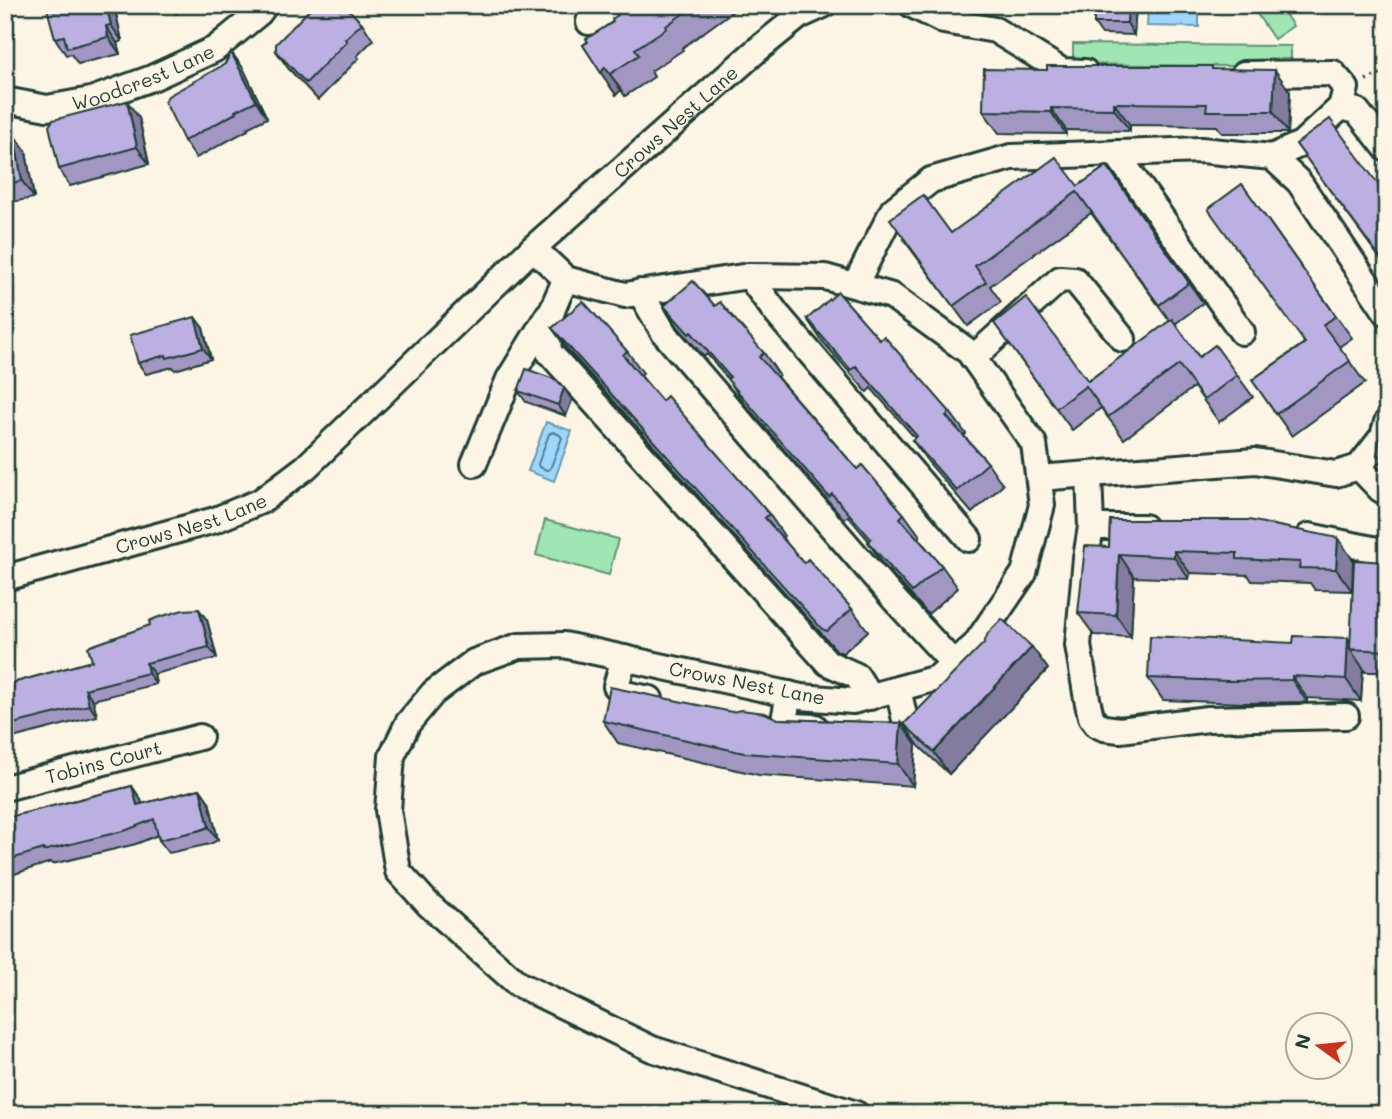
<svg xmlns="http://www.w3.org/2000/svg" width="1392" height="1119" font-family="Mali,sans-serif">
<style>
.green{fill:#a0e6b3;stroke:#609274;stroke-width:2}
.water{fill:#9dd7fd;stroke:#6b99ad;stroke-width:2}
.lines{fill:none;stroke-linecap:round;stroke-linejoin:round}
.shore{stroke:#517b84;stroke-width:2}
.minor-casing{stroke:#1f3d34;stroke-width:30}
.path{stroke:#1f3d34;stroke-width:3.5;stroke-dasharray:2 5;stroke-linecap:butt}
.minor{stroke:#fcf5e5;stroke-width:24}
.wall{fill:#a197c2;stroke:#1f3d34;stroke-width:2}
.shaded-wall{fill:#837b9e;stroke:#1f3d34;stroke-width:2}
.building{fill:#bbb0e1;stroke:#1f3d34;stroke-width:2}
.labels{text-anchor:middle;stroke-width:5;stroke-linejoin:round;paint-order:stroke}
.street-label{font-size:19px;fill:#1f3d34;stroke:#fcf5e5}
</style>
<rect width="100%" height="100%" fill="#fcf5e5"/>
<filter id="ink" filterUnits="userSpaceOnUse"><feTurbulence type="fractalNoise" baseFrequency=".0143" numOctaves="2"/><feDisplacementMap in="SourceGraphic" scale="14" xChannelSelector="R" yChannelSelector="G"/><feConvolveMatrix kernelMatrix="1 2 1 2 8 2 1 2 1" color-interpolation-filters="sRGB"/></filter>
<g filter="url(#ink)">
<g class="green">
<path d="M1251 5H1279L1293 26 1274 39Z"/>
<path d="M1073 44 1291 46V67L1073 64Z"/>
<path d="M545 520 618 539 609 575 536 555Z"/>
</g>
<g class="water">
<path d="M1148 5H1199V27L1147 26Z"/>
<path d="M546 422 572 431 554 481 528 471Z"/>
</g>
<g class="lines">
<path class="shore" d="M553 432 560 435 562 438 550 469 547 470 539 467 538 464 549 434Z"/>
<g class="minor-casing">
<g id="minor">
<path d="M912 5 944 21 995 30 1062 71 1085 72"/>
<path d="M589 22 614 5"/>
<path d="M1244 74 1333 73 1346 88 1341 107 1301 144 1272 157"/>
<path id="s1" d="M5 100 47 108 91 100 152 78 215 49 259 13 265 5"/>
<path d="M1341 107 1357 111 1387 149"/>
<path d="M1116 153 1242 332"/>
<path d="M533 248 566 279 625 295 749 276 825 277 892 296 969 352 1034 444 1042 505 1024 573 975 645 937 678 853 701 801 697 564 645 519 646 474 662 433 693 408 723 392 756 388 810 398 871 428 904 518 984 652 1049 856 1114"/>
<path d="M749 276 777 314 969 539"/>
<path d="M566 279C552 308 546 319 549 352L828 663 857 676 870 697"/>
<path d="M855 285 893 210 931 180 1011 157 1201 150 1272 157 1299 182 1387 313"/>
<path d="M640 292 664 333 893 598 954 664"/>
<path d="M973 358 1060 279 1075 280 1123 339"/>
<path d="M474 464 509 379 548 315"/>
<path d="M1359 467 1380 489 1387 493"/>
<path d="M1089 474 1091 527H1144"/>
<path d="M1039 478 1255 461 1336 474 1359 467 1383 436 1387 422"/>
<path d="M1091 527 1086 558 1078 645 1087 699 1091 717 1097 725 1104 728 1120 730 1208 719 1346 716"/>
<path d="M1309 536 1387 552"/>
<path id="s2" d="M5 578 215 520 261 501 306 467 533 248 757 50 799 16 823 5"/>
<path d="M624 658 616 686 625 694 650 699"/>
<path d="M898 689 906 724"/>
<path d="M789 694 784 720 794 726 815 727"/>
<path id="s3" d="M5 788 200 737"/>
</g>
</g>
<path class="path" d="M1366 80 1387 71"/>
<use href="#minor" class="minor"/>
</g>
<g class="wall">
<path d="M114 5 122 41 117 43 120 54 78 64 71 54 66 55 55 38Z"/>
<path d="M170 5H190L176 14Z"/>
<path d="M626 5H740V6L682 48 683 50 651 71 654 77 625 96 621 90 616 95 583 45 613 22Z"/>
<path d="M1136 5 1134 35 1102 34 1094 23Z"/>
<path d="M362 23 373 40 357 56 359 58 318 100 288 68 276 51Z"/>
<path d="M231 52 243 68 267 118 247 128 248 130 196 158 184 141Z"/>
<path d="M1214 69 1290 92 1288 133H1222L1217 126 1130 125V131L1066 130V134L999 133 983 111 1047 70Z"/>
<path d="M139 118 149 164 70 186 59 169Z"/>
<path d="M14 135 26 152 34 198 11 202V205L5 206V137Z"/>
<path d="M1296 144 1387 196V268L1312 166Z"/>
<path d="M1107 166 1203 303 1175 324 1199 357 1237 375 1253 397 1219 422 1194 387 1124 439 1101 408 1072 430 994 323 1088 381 1170 321 1091 213 990 286 1001 302 968 326 904 240 951 233 1078 186Z"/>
<path d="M1242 184 1352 338 1339 347 1365 383 1292 436 1252 380 1304 343Z"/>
<path d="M664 306H715L764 353 779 375 777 377 857 469 904 514 920 536 918 538 942 566 958 588 928 614 883 564 868 542 869 541 848 516 844 519 743 402 728 379 707 354 704 357 679 328Z"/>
<path d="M807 319 880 340 950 412 966 434 964 436 988 463 1003 485 972 513 928 462 912 440 915 438 871 388 867 392 822 341Z"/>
<path d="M203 328 211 359 175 370 173 367 146 374 138 363Z"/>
<path d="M552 328 627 351 643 373 640 375 662 401 769 514 784 536 782 538 804 563 852 609 868 631 843 653 837 651 568 350Z"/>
<path d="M518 391 572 400 566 416 526 402Z"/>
<path d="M1387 420V469L1377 455Z"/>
<path d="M1110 520 1353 560 1352 591 1315 590 1310 583 1252 581 1248 575 1190 573 1189 579 1134 577 1131 637 1094 635 1078 613 1109 547Z"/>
<path d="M1387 562V672H1365L1363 668 1361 701 1307 698V702L1243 703 1163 700 1148 678 1293 643 1350 642Z"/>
<path d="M207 620 217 658 154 674 156 684 93 700 97 716 5 740V685L92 661Z"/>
<path d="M1048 669 949 774 919 746 904 724Z"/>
<path d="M732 712 778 719 901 723 916 745 913 786 759 775 618 743 603 721Z"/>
<path d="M132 786 141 800 142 804 200 789 209 802 218 840 210 844 169 853 159 840 158 835 136 844 52 864 51 862 5 877V818Z"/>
</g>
<g class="shaded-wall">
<path d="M106 5H114L122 41 111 25Z"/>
<path d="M1128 5H1136L1134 35 1127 23Z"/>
<path d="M106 26 117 43 120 54 108 37Z"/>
<path d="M231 52 243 68 267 118 256 101Z"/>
<path d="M605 67 621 90 616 95 601 73Z"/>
<path d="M1275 70 1290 92 1288 133 1273 111Z"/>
<path d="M127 101 139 118 149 164 137 147Z"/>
<path d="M1114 103 1130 125V131L1114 109Z"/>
<path d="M1051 108 1066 130V134L1051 112Z"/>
<path d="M14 135 26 152 34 198 22 181Z"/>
<path d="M195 317 203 328 211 359 203 348Z"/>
<path d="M564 388 572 400 566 416 558 405Z"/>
<path d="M1338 538 1353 560 1352 591 1336 569Z"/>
<path d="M1174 551 1190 573 1189 579 1174 557Z"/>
<path d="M1119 554 1134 577 1131 637 1116 615Z"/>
<path d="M199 609 207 620 217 658 209 647Z"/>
<path d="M1348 638 1356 650 1350 649 1363 668 1361 701 1346 679Z"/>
<path d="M1032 647 1048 669 949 774 934 752Z"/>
<path d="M146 663 154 674 156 684 148 673Z"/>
<path d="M1292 676 1307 698V702L1292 680Z"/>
<path d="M85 689 93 700 97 716 89 705Z"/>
<path d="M901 723 916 745 913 786 898 764Z"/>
<path d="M132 786 141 800 146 818 137 805Z"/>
<path d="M200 789 209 802 218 840 209 827Z"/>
</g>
<g class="building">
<path d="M46 5H106L111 25 106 26 108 37 67 48 64 36 55 38Z"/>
<path d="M314 5H344L362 23 345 39 347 41 306 83 276 51V44Z"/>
<path d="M626 5H695L666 26 667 28 635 49 639 55 610 74 605 67 601 73 583 45 588 42 586 39 613 22 612 19 618 15 616 12Z"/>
<path d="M1094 5H1128L1127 23H1094Z"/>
<path d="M231 52 256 101 235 111 236 113 184 141 165 102 168 96 225 64Z"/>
<path d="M1047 66H1212V69L1275 70 1273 111H1206L1207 104 1114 103V109L1051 108V112L983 111 984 69 1047 70Z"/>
<path d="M127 101 137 147 59 169 49 126 53 120Z"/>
<path d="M1330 119 1387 196V267L1296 144Z"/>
<path d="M14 135 22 181 5 184V137Z"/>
<path d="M1056 157 1078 186 1107 166 1189 283 1159 305 1077 192 975 266 986 282 953 306 890 219 923 195 951 233Z"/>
<path d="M1242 184 1336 316 1323 325 1350 361 1276 414 1252 380 1305 343 1208 209Z"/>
<path d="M693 281 715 306 720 302 764 353 759 357 857 469 862 465 904 514 900 518 942 566 912 592 868 542 871 539 832 494 829 497 727 379 730 377 691 332 689 334 664 306Z"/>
<path d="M838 292 880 340 884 336 950 412 946 416 988 463 957 491 912 440 917 436 856 366 851 370 807 319Z"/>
<path d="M1026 297 1088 381 1172 319 1199 357 1215 345 1237 375 1204 400 1179 365 1108 417 1086 386 1056 408 994 323Z"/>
<path d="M583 301 627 351 623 355 662 401 667 396 769 514 765 518 804 563 808 559 852 609 827 631 822 629 552 328Z"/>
<path d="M195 317 203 348 167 358 166 355 138 363 130 335Z"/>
<path d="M526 369 557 380 564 388 558 405 518 391Z"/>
<path d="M1383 419 1387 420V457L1377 455Z"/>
<path d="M1110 520H1249L1338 538 1336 569 1299 568 1300 562 1237 559V553L1174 551V557L1119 554 1116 615 1078 613 1085 546 1109 547Z"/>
<path d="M1354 560 1387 562V651L1350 649Z"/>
<path d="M199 609 209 647 146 663 148 673 85 689 89 705 5 726V685L92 661 88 647 150 625 149 621 156 618 183 610Z"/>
<path d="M1002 619 1032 647 934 752 904 724 984 643 988 633Z"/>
<path d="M1150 636 1293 643 1294 636 1348 638 1346 679 1292 676V680L1228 681 1148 678Z"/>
<path d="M610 687 732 712 741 710 765 713 778 719 901 723 898 764 744 753 603 721Z"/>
<path d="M132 786 137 805 200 789 209 827 201 830 159 840 154 819 127 830 43 851V849L5 861V818Z"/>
</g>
</g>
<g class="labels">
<g class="street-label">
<text dy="7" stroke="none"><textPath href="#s1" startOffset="144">Woodcrest Lane</textPath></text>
<text dy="7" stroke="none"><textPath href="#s2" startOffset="830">Crows Nest Lane</textPath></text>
<text dy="7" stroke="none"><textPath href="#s2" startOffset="194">Crows Nest Lane</textPath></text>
<text transform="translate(747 683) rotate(11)" y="7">Crows Nest Lane</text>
<text dy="7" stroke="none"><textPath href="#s3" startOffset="102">Tobins Court</textPath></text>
</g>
</g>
<rect width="1392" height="1119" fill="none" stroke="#fcf5e5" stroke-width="28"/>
<rect x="14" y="14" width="1364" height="1091" fill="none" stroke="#1f3d34" stroke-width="2.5" filter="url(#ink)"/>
<g transform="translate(1319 1046) rotate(285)"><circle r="33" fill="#fcf5e5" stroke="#a4ab9e" stroke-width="2"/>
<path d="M0-5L12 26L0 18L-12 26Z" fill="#c8321e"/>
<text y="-10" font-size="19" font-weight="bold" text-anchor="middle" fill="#1f3d34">N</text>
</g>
</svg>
